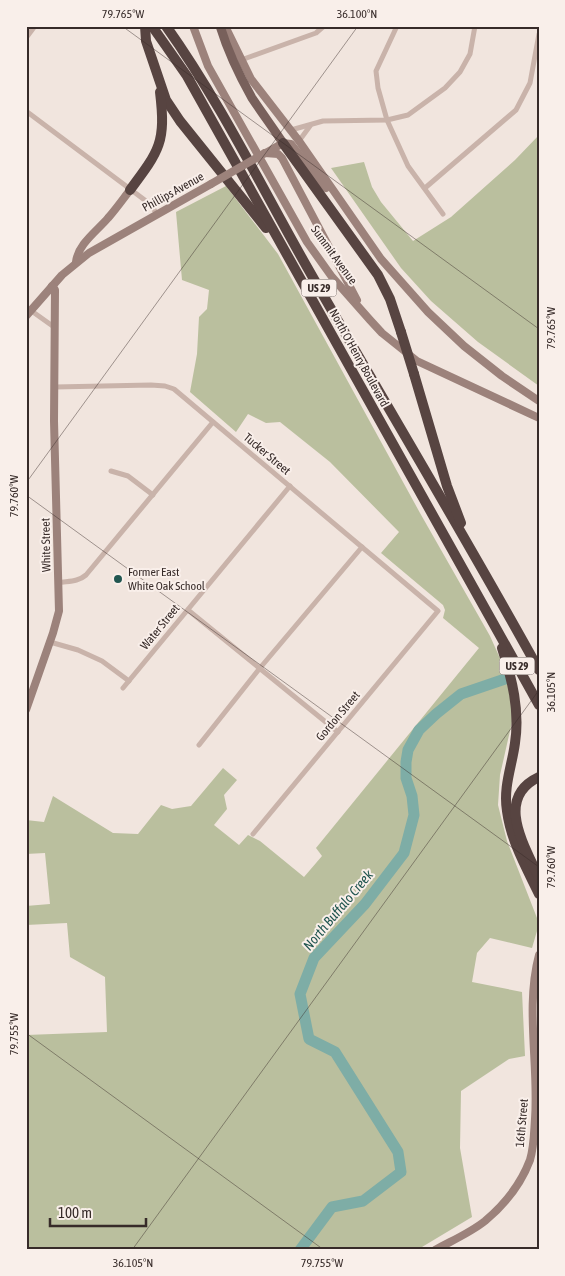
<svg xmlns="http://www.w3.org/2000/svg" width="565" height="1276" font-family="'Asap Condensed',sans-serif">
<style>
.green{fill:#babf9e}
.lines{fill:none;stroke-linecap:round;stroke-linejoin:round}
.river{stroke:#7eada6;stroke-width:11}
.street{stroke:#c9b3aa;stroke-width:5}
.secondary{stroke:#9c827b;stroke-width:8}
.primary{stroke:#78605b;stroke-width:9}
.highway{stroke:#574441;stroke-width:10}
.secondary-bridge{stroke:#9c827b;stroke-width:8}
.highway-bridge{stroke:#574441;stroke-width:10}
.ticks{fill:none;stroke:#372b29;stroke-width:1;stroke-opacity:0.45}
.poi-dot{fill:#215650;stroke:#f9efea;stroke-width:2}
.labels{text-anchor:middle;stroke-width:4;stroke-linejoin:round;paint-order:stroke}
.shield{fill:#f9efea;stroke:#716663;stroke-width:1}
.shield-label{font-size:11px;font-weight:bold;fill:#372b29}
.street-label{font-size:12px;fill:#372b29;stroke:#f9efea}
.poi-label{font-size:12px;fill:#372b29;stroke:#f9efea;text-anchor:start}
.water-label{font-size:14px;font-style:italic;fill:#215650;stroke:#f9efea}
.neatline{fill:none;stroke:#372b29;stroke-width:2}
.ticks-label{font-size:12px;text-anchor:middle;fill:#372b29}
</style>
<rect width="100%" height="100%" fill="#f1e5de"/>
<g class="green">
<path d="M539 135V386L478 342 431 301 401 268 331 168 364 162 372 187 381 202 413 241 451 217 515 160Z"/>
<path d="M226 186 278 254 420 513 490 636 503 665 510 694 512 722 500 775 498 805 507 841 537 918V931L532 948 490 938 477 953 472 982 522 992 525 1056 509 1059 461 1091 460 1148 472 1217 417 1250H29L26 1191V1035L107 1032 105 977 70 957 67 923 26 925V906L50 904 45 853 26 854V820L44 822 53 796 113 833 138 834 161 805 172 809 191 806 223 768 237 780 224 795 227 809 214 825 239 845 248 835 260 841 304 877 322 856 316 848 479 648 443 618 445 610 443 605 381 553 399 532 330 462 280 422 266 423 248 414 236 432 190 392 197 354 199 317 207 309 209 290 182 280 176 212Z"/>
</g>
<g class="lines">
<path class="river" d="M300 1250 332 1207 363 1201 401 1172 398 1152 335 1052 309 1039 300 994 314 958 365 904 404 853 414 815 412 796 406 778V762L408 750 419 730 436 714 461 694 505 679"/>
<g class="street">
<path d="M397 26 376 71 378 88 387 120 408 166 443 214"/>
<path d="M26 38 35 26"/>
<path d="M241 60 316 33 324 26"/>
<path d="M26 111 150 204 157 214"/>
<path d="M291 130 323 121 387 120 408 115 445 88 460 72 470 54 475 26"/>
<path d="M299 141 310 126"/>
<path d="M425 188 516 110 530 83 539 34"/>
<path d="M26 307 54 327"/>
<path d="M55 387 151 385 165 386 174 389 438 611 253 834"/>
<path d="M111 471 128 476 153 495"/>
<path d="M58 583C68 581 78 582 86 575L213 422"/>
<path d="M188 610 338 732"/>
<path d="M50 642 78 650 102 661 129 681"/>
<path d="M123 688 290 486"/>
<path d="M199 745 260 668 362 547"/>
</g>
<g class="secondary">
<path d="M193 26 208 66 307 242 332 277 370 320 382 333 417 361 539 418"/>
<path d="M225 26 251 79 299 141 381 259 428 312 464 346 502 376 539 401"/>
<path d="M265 153 278 154 282 158 357 300"/>
<path d="M266 153 283 143 291 144 326 188"/>
<path d="M76 262C78 244 97 231 108 218 116 209 123 199 130 190"/>
<path d="M26 316 62 275 89 253 211 184"/>
<path d="M26 710 53 633 59 611 54 421 55 290 52 286"/>
<path d="M435 1250C451 1241 470 1233 485 1221 504 1205 521 1184 530 1160 534 1147 534 1133 535 1119 539 1065 525 1008 539 955"/>
</g>
<path class="primary" d="M220 26C228 52 239 75 252 98 262 113 273 128 283 143"/>
<g class="highway">
<path d="M145 26 146 41 166 100 180 121 266 228"/>
<path d="M152 26 187 76 539 705"/>
<path d="M166 26C220 102 261 186 307 267 384 402 464 534 539 670"/>
<path d="M283 143 378 275 390 299 401 332"/>
<path d="M130 190C160 150 166 142 160 92"/>
<path d="M414 374 447 486 461 523"/>
<path d="M502 648C512 679 520 710 515 743 512 766 503 787 507 811 511 841 526 867 539 894"/>
<path d="M539 777C494 798 525 846 539 878"/>
</g>
<path class="secondary-bridge" d="M211 184 265 153"/>
<path class="highway-bridge" d="M401 332 414 374"/>
</g>
<path class="ticks" d="M122 26 539 329M26 483 358 26M26 495 539 867M26 1033 324 1250M132 1250 539 690"/>
<circle class="poi-dot" cx="118" cy="579" r="5"/>
<g class="labels">
<g class="shield">
<rect x="301.5" y="279.5" width="35" height="17" rx="4"/>
<rect x="499.5" y="657.5" width="35" height="17" rx="4"/>
</g>
<g class="shield-label">
<text x="319" y="292">US 29</text>
<text x="517" y="670">US 29</text>
</g>
<g class="street-label">
<text transform="translate(173 192) rotate(-29)" y="4">Phillips Avenue</text>
<text transform="translate(334 255) rotate(54)" y="4">Summit Avenue</text>
<text transform="translate(359 358) rotate(61)" y="4">North O'Henry Boulevard</text>
<text transform="translate(267 454) rotate(40)" y="4">Tucker Street</text>
<text transform="translate(46 545) rotate(-91)" y="4">White Street</text>
<text transform="translate(160 627) rotate(-51)" y="4">Water Street</text>
<text transform="translate(338 716) rotate(-50)" y="4">Gordon Street</text>
<text transform="translate(522 1123) rotate(-85)" y="4">16th Street</text>
</g>
<g class="poi-label">
<text x="128" y="576">Former East<tspan x="128" dy="14">White Oak School</tspan></text>
</g>
<g class="water-label">
<text transform="translate(338 910) rotate(-50)" y="5">North Buffalo Creek</text>
</g>
</g>
<rect width="565" height="1276" fill="none" stroke="#f9efea" stroke-width="55"/>
<path d="M50 1218v8h96v-8" fill="none" stroke="#372b29" stroke-width="2.5"/>
<text x="58" y="1218" font-size="15" fill="#372b29" stroke="#f9efea" stroke-width="4" paint-order="stroke">100 m</text>
<rect x="28" y="28" width="510" height="1220" class="neatline"/>
<g class="ticks-label">
<text x="123" y="18">79.765°W</text>
<text x="357" y="18">36.100°N</text>
<text transform="translate(551 328) rotate(-90)" y="4">79.765°W</text>
<text transform="translate(14 496) rotate(-90)" y="4">79.760°W</text>
<text transform="translate(551 692) rotate(-90)" y="4">36.105°N</text>
<text transform="translate(551 867) rotate(-90)" y="4">79.760°W</text>
<text transform="translate(14 1034) rotate(-90)" y="4">79.755°W</text>
<text x="133" y="1267">36.105°N</text>
<text x="322" y="1267">79.755°W</text>
</g>
</svg>
